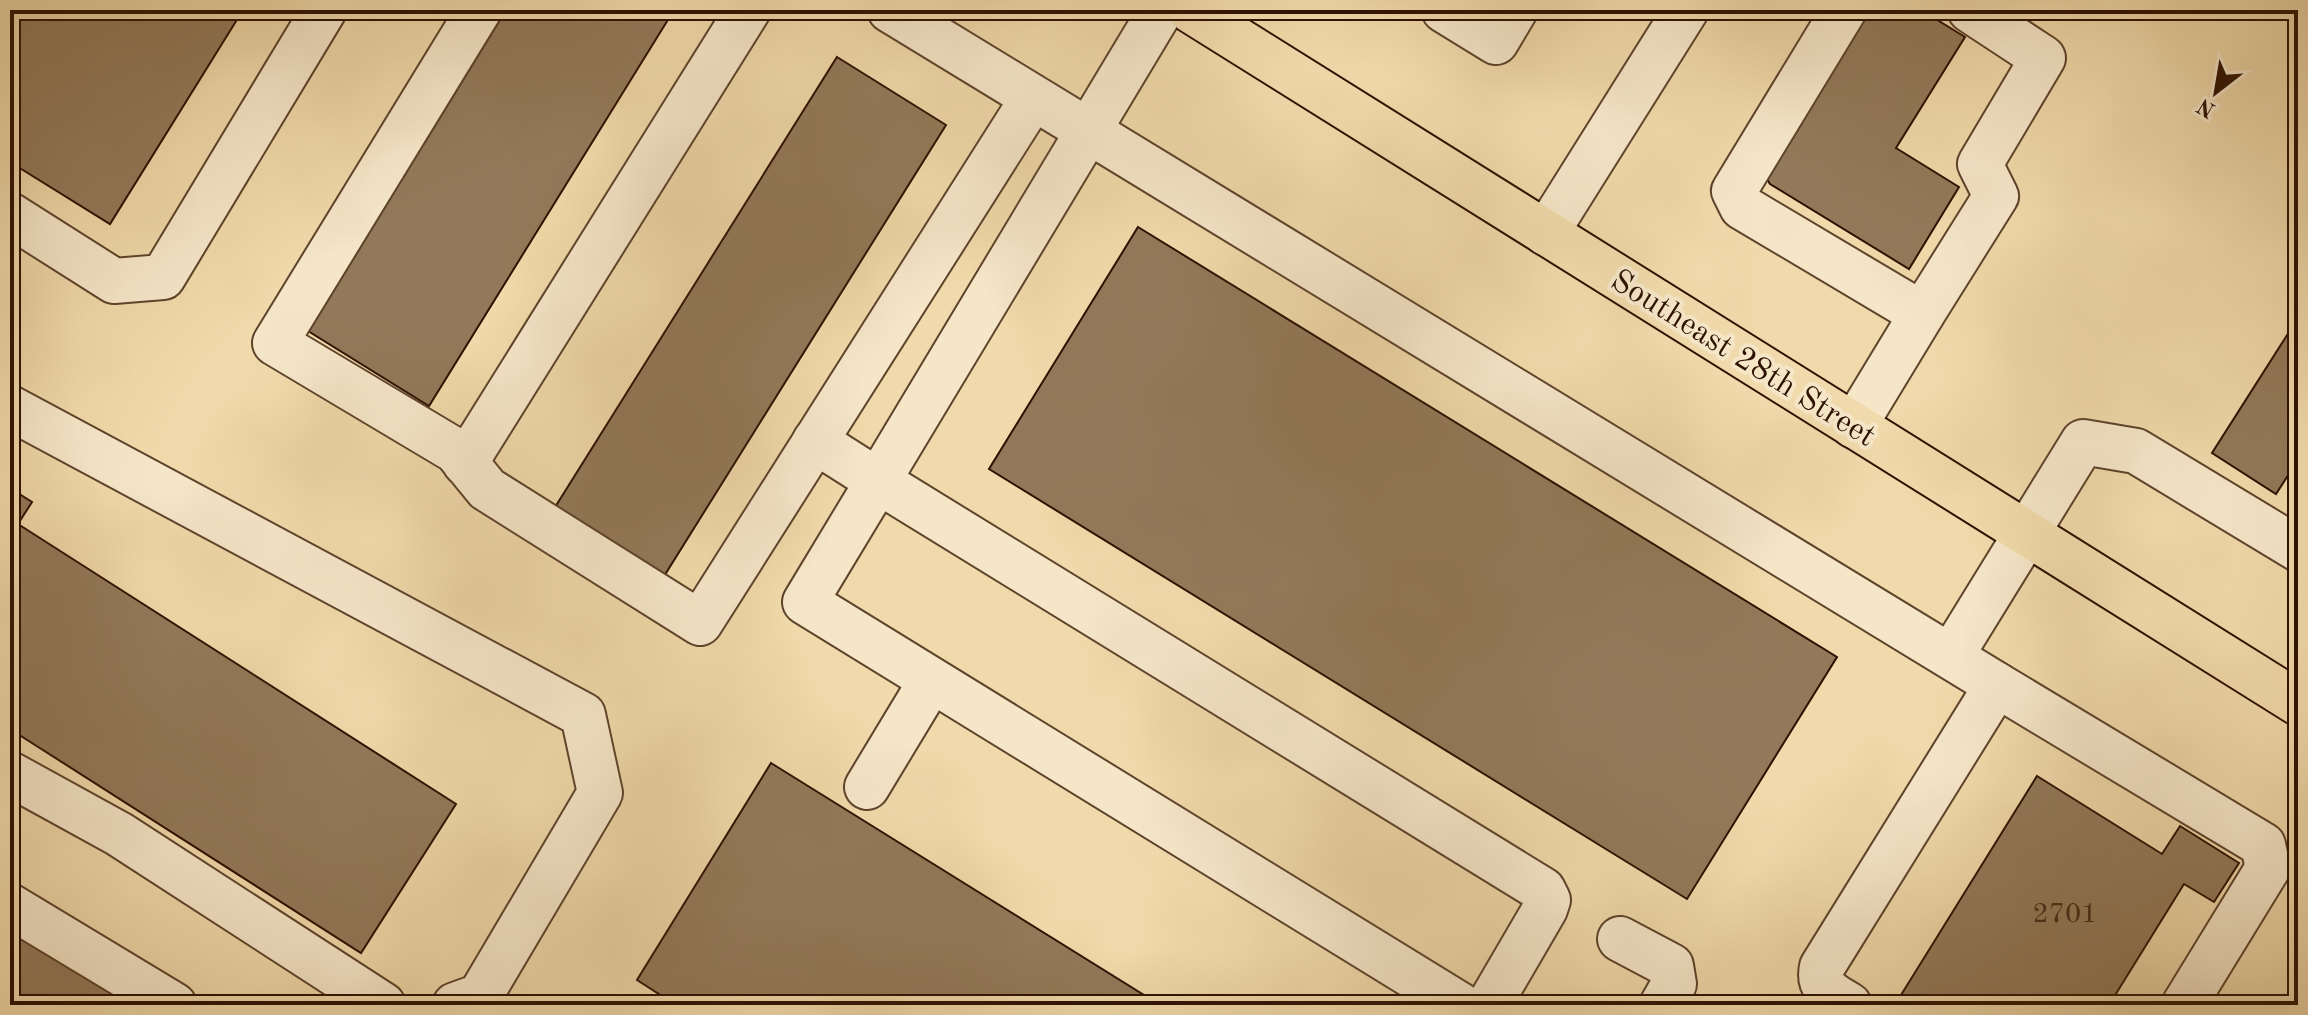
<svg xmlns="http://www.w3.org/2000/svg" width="2308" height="1015" font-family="'Old Standard TT',serif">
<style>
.building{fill:#927959;stroke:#2d1101;stroke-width:2}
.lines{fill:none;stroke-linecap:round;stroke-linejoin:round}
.minor-casing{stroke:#5e432b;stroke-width:48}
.major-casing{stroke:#2d1101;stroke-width:48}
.minor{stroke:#f5e6c8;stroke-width:44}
.major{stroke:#f0d9aa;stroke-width:44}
.labels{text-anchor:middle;stroke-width:8;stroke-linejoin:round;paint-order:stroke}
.number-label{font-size:28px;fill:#462b17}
.street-label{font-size:32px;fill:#2d1101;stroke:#f5e6c8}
</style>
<rect width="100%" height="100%" fill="#f0d9aa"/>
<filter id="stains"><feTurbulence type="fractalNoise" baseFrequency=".0025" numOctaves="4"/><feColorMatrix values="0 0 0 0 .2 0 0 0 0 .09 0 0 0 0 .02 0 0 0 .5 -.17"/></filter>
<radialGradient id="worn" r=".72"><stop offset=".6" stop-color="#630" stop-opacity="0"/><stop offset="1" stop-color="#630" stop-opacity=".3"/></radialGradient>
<g class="building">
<path d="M14 10H243L110 224 10 162V17Z"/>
<path d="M506 10H674L429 406 308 331Z"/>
<path d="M1867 10H1921L1965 37 1896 148 1959 187 1909 269 1770 184 1765 176Z"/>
<path d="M837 57 946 125 661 581 552 512Z"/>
<path d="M1138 227 1837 657 1687 899 989 469Z"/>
<path d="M2298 318V460L2276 494 2212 453Z"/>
<path d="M10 488 32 502 18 524 456 804 361 953 10 729Z"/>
<path d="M771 763 1160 1005H676L637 980Z"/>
<path d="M2037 776 2162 854 2180 826 2239 863 2214 902 2184 884 2109 1005H1898L1896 1003Z"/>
<path d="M10 926 139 1005H10Z"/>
</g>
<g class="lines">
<g class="minor-casing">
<g id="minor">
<path d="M479 10 275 343 456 451 487 489 700 623 1033 98"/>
<path d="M890 10 1997 685"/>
<path d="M1444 10 1496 42 1515 10"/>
<path d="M1844 10 1734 191 1742 207 1922 314 1854 426"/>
<path d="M10 215 114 281 163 277 324 10"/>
<path d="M1546 233 1686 10"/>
<path d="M1922 314 1996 196 1980 164 2043 58 1970 10"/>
<path d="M10 408 583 715 600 793 480 996 455 1005"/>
<path d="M815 441 878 481 1161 10"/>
<path d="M465 463 748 10"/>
<path d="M1951 656 2083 442 2136 451 2298 549"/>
<path d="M10 774 119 834 383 1005"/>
<path d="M867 787 931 681"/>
<path d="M10 906 174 1005"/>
<path d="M1620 939 1671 966 1674 984 1662 1005"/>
<path d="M1460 1005 805 602 878 481 1543 890 1548 900 1545 909 1489 1005"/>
<path d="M1849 1005C1833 995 1817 989 1822 967L1997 685 2263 845 2268 868 2184 1005"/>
</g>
</g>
<g class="major-casing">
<path id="major" d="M1190 10 2298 703"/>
</g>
<use href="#minor" class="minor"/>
<use href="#major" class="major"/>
</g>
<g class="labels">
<g class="number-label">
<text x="2065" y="922">2701</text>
</g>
<g class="street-label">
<text transform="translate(1744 357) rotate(32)" y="11">Southeast 28th Street</text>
</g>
</g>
<rect width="2308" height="1015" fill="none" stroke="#f0d9aa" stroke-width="40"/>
<rect x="12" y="12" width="2284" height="991" fill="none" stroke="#2d1101" stroke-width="4"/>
<rect x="20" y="20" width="2268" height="975" fill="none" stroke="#2d1101" stroke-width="2"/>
<g transform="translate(2216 92) rotate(211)" stroke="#f5e6c8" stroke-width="6" paint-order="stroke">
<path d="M0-6L14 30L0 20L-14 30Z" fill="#2d1101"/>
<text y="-12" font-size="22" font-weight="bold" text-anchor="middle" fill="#2d1101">N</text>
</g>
<rect width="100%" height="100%" filter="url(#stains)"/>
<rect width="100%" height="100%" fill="url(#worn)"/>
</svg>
